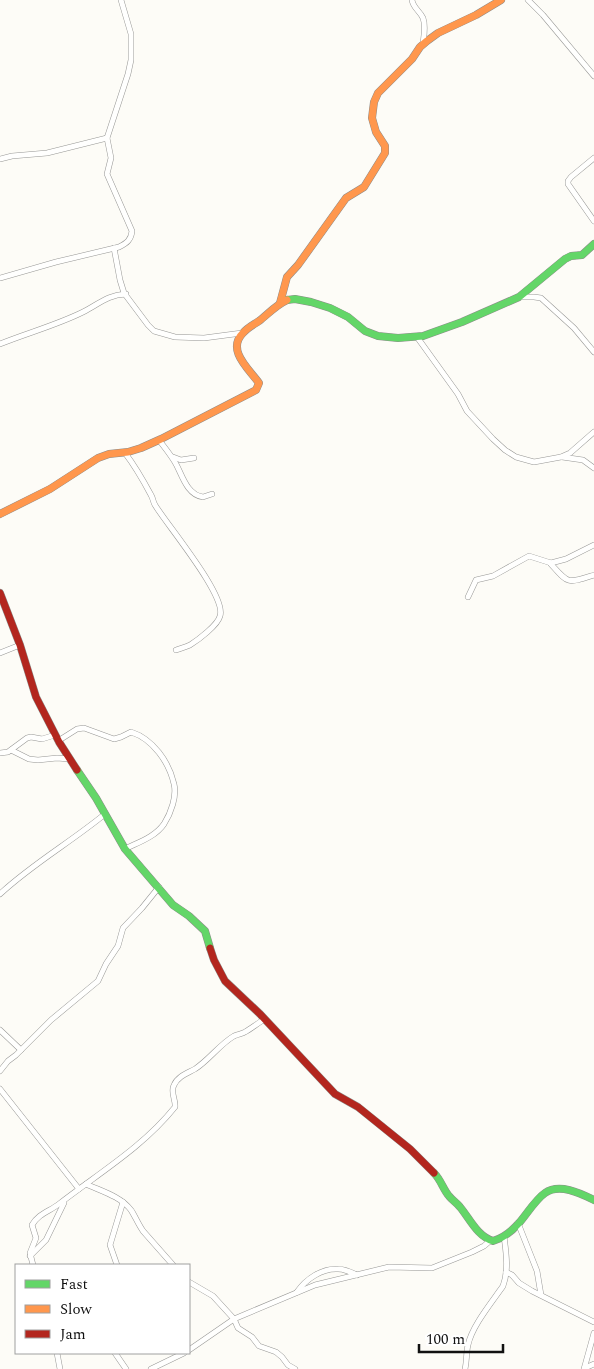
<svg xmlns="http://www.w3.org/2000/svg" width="594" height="1369" font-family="Spectral,serif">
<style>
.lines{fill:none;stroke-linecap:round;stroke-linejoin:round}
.street-casing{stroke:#979795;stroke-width:6}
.fast-casing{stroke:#8e8d8b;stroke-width:8}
.slow-casing{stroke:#8e8d8b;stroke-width:8}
.jam-casing{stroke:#8e8d8b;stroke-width:8}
.street{stroke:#fffffe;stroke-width:5}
.fast{stroke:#63d668;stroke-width:7}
.slow{stroke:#ff974d;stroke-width:7}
.jam{stroke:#b3261e;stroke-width:7}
</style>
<rect width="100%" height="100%" fill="#fdfcf7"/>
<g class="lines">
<g class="street-casing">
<g id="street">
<path d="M412 0C413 8 420 11 423 18 426 26 424 35 423 43"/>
<path d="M528 0 543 15 594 76"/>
<path d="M594 158 571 177 568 181V184L594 221"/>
<path d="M0 159 12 156 47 153 107 138"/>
<path d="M114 248 120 280 124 293 148 325 154 331 175 337 204 338 242 333"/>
<path d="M0 278 56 262 119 247C127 243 131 240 132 231L107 174 111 158 107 138 128 74 131 60V34L121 0"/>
<path d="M520 297H534L541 298 574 328 594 352"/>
<path d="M417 337 458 394 467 411 493 439 505 450 516 457 534 462 561 457 570 453 594 432"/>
<path d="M0 344C27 333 57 325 83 312 99 304 107 295 126 294"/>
<path d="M159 440C165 448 171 455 176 464 182 475 187 495 203 497L212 494"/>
<path d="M125 453C135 466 143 480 151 495 153 498 153 502 155 505 167 525 227 596 220 616 218 625 198 640 190 645 186 647 181 648 176 650"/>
<path d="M173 457 181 460 194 458"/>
<path d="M562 457 583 460 594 468"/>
<path d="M550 563C569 584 566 584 594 575"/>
<path d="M468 597 476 580 493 576 529 556 551 563 566 559 594 545"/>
<path d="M0 653 20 645"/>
<path d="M58 741 77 729 84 728 114 739 121 737 131 732C153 739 169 762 174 784 177 796 171 813 164 824 155 837 139 842 125 849"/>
<path d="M11 750 29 759 38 760 57 758 69 759"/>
<path d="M0 753 8 752 27 738 31 737 42 739 55 735"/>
<path d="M0 894C32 864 71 842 105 814"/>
<path d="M0 1030 21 1050"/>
<path d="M0 1071 8 1061 16 1055 51 1020 98 981 106 964 118 946 123 928 142 908 159 887"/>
<path d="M0 1089 79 1189"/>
<path d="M86 1184C101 1191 120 1196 131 1210 135 1216 138 1224 143 1231L173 1265"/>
<path d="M518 1223 537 1271 541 1295"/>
<path d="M30 1256 46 1240 64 1203"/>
<path d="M33 1265 30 1253 36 1238 32 1225C38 1214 50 1211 59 1204 99 1173 143 1147 175 1107 176 1100 170 1092 174 1085 178 1076 188 1073 195 1069 209 1060 220 1044 234 1036 238 1034 242 1034 245 1032 252 1028 258 1023 265 1019"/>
<path d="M117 1265 110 1245 123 1202"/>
<path d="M506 1272 512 1275 519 1283 532 1291 594 1322"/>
<path d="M189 1282 213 1296 234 1319 238 1328 252 1337 259 1346 276 1352 282 1357 288 1365 295 1369"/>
<path d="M297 1292C306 1279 322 1268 338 1269 345 1269 351 1272 357 1275"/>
<path d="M189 1350 234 1319 315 1285 389 1267 432 1268 472 1252 484 1246 491 1240"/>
<path d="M57 1353 60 1369"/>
<path d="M115 1353 126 1369"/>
<path d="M585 1368 594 1364"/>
<path d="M151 1369 184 1353"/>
<path d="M465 1369C467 1361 466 1353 468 1345 472 1326 492 1302 503 1286 509 1270 506 1252 504 1236"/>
<path d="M584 1369 594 1333"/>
</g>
</g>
<g class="fast-casing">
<g id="fast">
<path d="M287 300 295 299 311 302 330 308 348 317 365 331 378 336 398 338 423 336 462 322 519 297 565 259 571 256 582 255 594 244"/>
<path d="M77 770 96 798 125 849 173 905 189 916 205 931 210 948"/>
<path d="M434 1173C441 1180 443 1189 449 1196 452 1200 457 1203 460 1207 470 1219 477 1236 493 1241 503 1238 512 1231 519 1223 526 1215 536 1199 545 1193 559 1183 580 1193 594 1200"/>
</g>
</g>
<g class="slow-casing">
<g id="slow">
<path d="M280 303 287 277 298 265 346 198 364 187 385 153V146L376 132 372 118 374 102 378 93 412 59 420 47 427 41 438 33 476 15 501 0"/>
<path d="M0 514 50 489 98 458 109 454 128 452 141 448 161 439 256 390 259 383C249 369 226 350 243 333 247 328 253 325 259 321 268 314 276 305 287 300"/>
</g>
</g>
<g class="jam-casing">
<g id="jam">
<path d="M0 593 20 645 36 697 59 742 77 770"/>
<path d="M210 948 214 960 225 981 260 1014 335 1094 358 1107 410 1149 434 1173"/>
</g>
</g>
<use href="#street" class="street"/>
<use href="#fast" class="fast"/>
<use href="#slow" class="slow"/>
<use href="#jam" class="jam"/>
</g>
<rect x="15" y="1264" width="175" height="90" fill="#ffffff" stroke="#a0a0a0"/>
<rect x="25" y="1280" width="25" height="8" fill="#63d668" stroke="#a0a0a0"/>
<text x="60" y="1289" font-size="15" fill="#111111">Fast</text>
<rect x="25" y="1305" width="25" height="8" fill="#ff974d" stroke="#a0a0a0"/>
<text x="60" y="1314" font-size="15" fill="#111111">Slow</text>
<rect x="25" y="1330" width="25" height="8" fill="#b3261e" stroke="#a0a0a0"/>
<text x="60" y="1339" font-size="15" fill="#111111">Jam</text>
<path d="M419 1344v8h84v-8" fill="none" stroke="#111111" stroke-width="2.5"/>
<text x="426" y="1344" font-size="15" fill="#111111" stroke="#ffffff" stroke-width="4" paint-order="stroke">100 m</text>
</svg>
